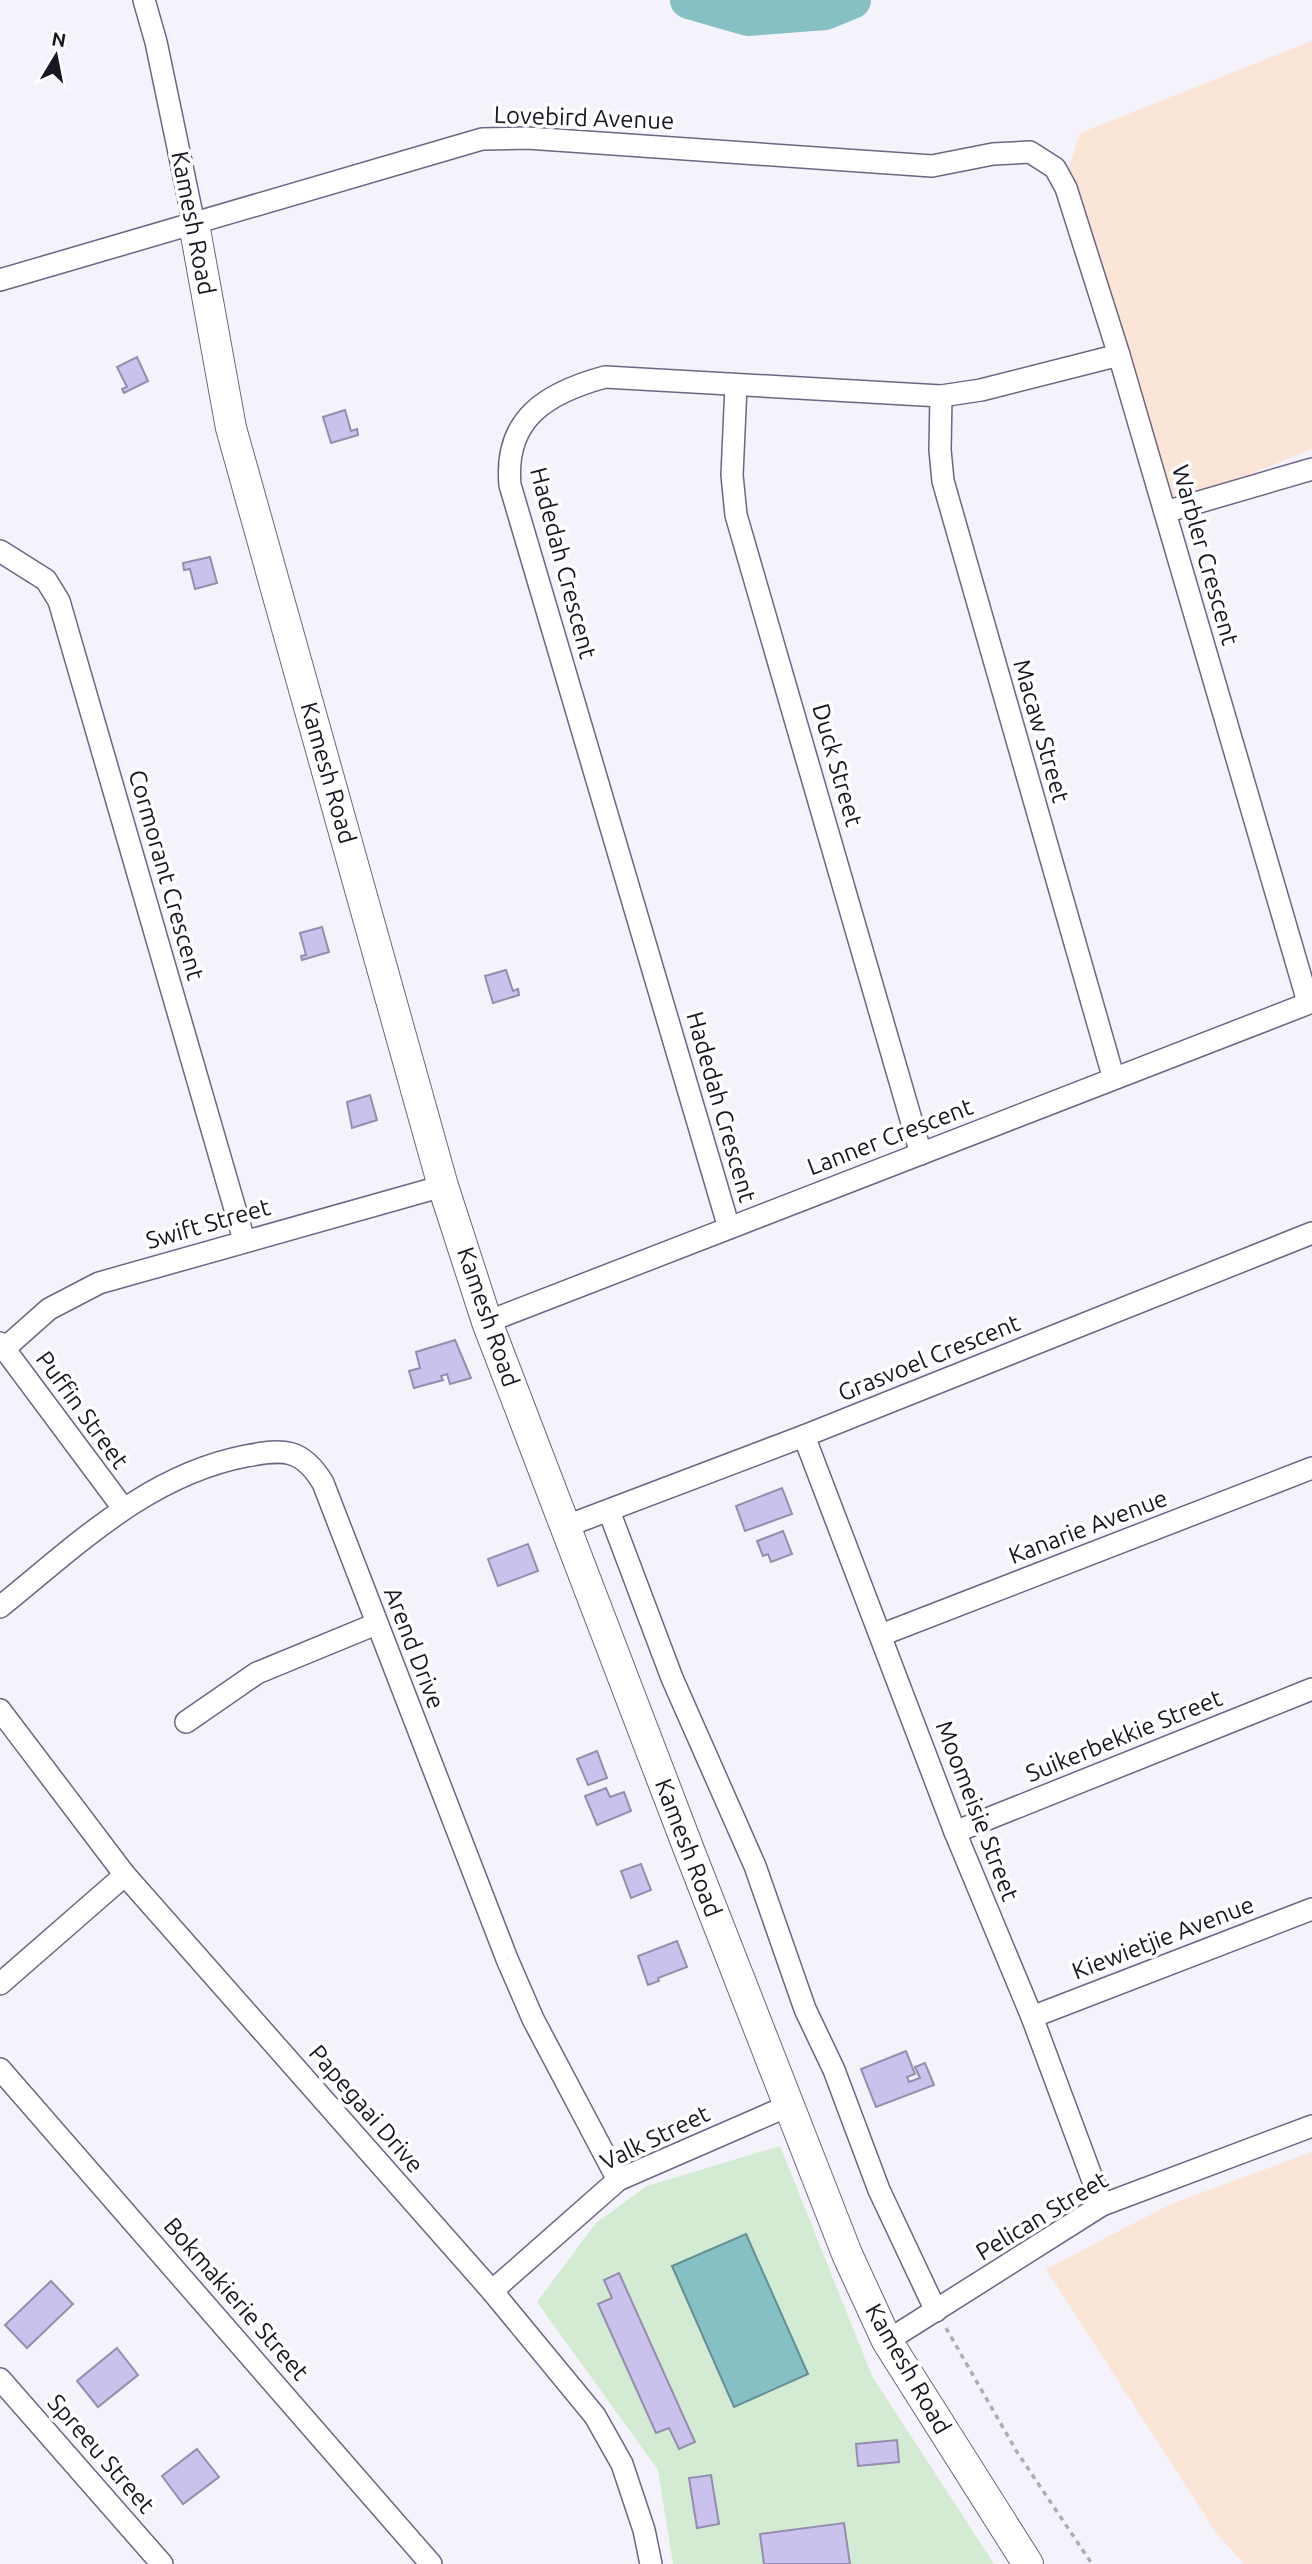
<svg xmlns="http://www.w3.org/2000/svg" width="1312" height="2564" font-family="Ubuntu,sans-serif">
<style>
.education{fill:#fae5d6}
.green{fill:#d3ebd2}
.water{fill:#85c1c4;stroke:#648e93;stroke-width:2}
.lines{fill:none;stroke-linecap:round;stroke-linejoin:round}
.river{stroke:#85c1c4;stroke-width:38}
.building{fill:#cbc1ed;stroke:#948dad;stroke-width:2}
.street-casing{stroke:#6c6584;stroke-width:24}
.secondary-casing{stroke:#6c6584;stroke-width:32}
.path{stroke:#adabb4;stroke-width:3.5;stroke-dasharray:5 5;stroke-linecap:butt}
.street{stroke:#fff;stroke-width:21}
.secondary{stroke:#fff;stroke-width:30}
.labels{text-anchor:middle;stroke-width:7;stroke-linejoin:round;paint-order:stroke}
.street-label{font-size:24px;fill:#181622;stroke:#fff}
</style>
<rect width="100%" height="100%" fill="#f4f2fa"/>
<g class="education">
<path d="M1312 41V449L1161 510 1061 192 1080 133Z"/>
<path d="M1312 2152V2564H1244L1217 2534 1046 2269 1171 2204Z"/>
</g>
<path class="green" d="M780 2146 872 2376 994 2564H673L658 2470 537 2302 596 2223 647 2186Z"/>
<path class="water" d="M746 2234 808 2374 734 2407 672 2266Z"/>
<g class="lines">
<path class="river" d="M689 0 748 17 825 11 852 0"/>
</g>
<g class="building">
<path d="M137 357 148 381 124 393 122 389 127 387 117 367Z"/>
<path d="M345 410 351 431 357 429 358 435 331 443 323 417Z"/>
<path d="M210 557 217 583 195 589 190 569 184 570 183 563Z"/>
<path d="M322 927 329 952 302 960 301 956 306 955 300 933Z"/>
<path d="M506 970 513 991 518 989 519 995 493 1003 485 976Z"/>
<path d="M370 1095 377 1120 352 1128 347 1102Z"/>
<path d="M455 1340 471 1378 450 1384 447 1374 441 1376 443 1380 414 1388 409 1371 420 1368 416 1352Z"/>
<path d="M782 1488 792 1514 745 1531 736 1506Z"/>
<path d="M783 1531 792 1554 771 1562 768 1554 763 1556 757 1541Z"/>
<path d="M528 1544 538 1571 498 1586 488 1559Z"/>
<path d="M597 1751 607 1778 588 1785 577 1759Z"/>
<path d="M606 1788 610 1797 624 1792 631 1811 597 1825 585 1796Z"/>
<path d="M641 1864 651 1890 631 1898 621 1871Z"/>
<path d="M677 1941 687 1967 658 1978 659 1981 648 1985 638 1956Z"/>
<path d="M906 2051 915 2074 907 2077 909 2082 920 2078 915 2067 925 2063 934 2085 876 2107 861 2069Z"/>
<path d="M619 2273 695 2442 679 2449 669 2428 656 2433 598 2304 612 2298 604 2280Z"/>
<path d="M51 2281 73 2304 27 2348 5 2325Z"/>
<path d="M117 2348 138 2375 98 2407 77 2381Z"/>
<path d="M897 2440 899 2462 858 2466 856 2444Z"/>
<path d="M197 2449 219 2477 183 2504 162 2476Z"/>
<path d="M711 2475 719 2524 697 2528 689 2478Z"/>
<path d="M844 2523 850 2564H764L760 2534Z"/>
</g>
<g class="lines">
<g class="street-casing">
<g id="street">
<path d="M144 0 156 42 194 224"/>
<path d="M0 280 482 139 527 138 932 166 993 154 1030 152 1055 168 1066 188 1119 355 1308 1002"/>
<path d="M736 386 732 475 736 515 921 1154"/>
<path d="M941 396 940 450 943 481 1113 1076"/>
<path d="M1165 512 1312 469"/>
<path d="M0 551 46 580 59 601 244 1240"/>
<path d="M729 1228 510 485C504 419 546 393 605 377L941 396 981 390 1119 355"/>
<path d="M487 1322 1312 1002"/>
<path d="M0 1343 123 1508"/>
<path d="M4 1349 49 1309 99 1283 443 1186"/>
<path d="M804 1436 955 1832 1032 2017 1102 2205"/>
<path d="M609 1511 672 1678 755 1866 805 2009 834 2070 879 2190 936 2311"/>
<path d="M564 1527 804 1436 1312 1233"/>
<path d="M0 1607C76 1546 147 1475 246 1456 284 1449 302 1448 323 1483L507 1959 533 2019 618 2180"/>
<path d="M881 1635 1312 1468"/>
<path d="M0 1710 125 1875 492 2291 595 2416 622 2464 644 2530 651 2564"/>
<path d="M186 1722 257 1673 376 1624"/>
<path d="M955 1832 1312 1689"/>
<path d="M0 1984 125 1875"/>
<path d="M1032 2017 1312 1909"/>
<path d="M0 2069 431 2564"/>
<path d="M492 2291 618 2180 790 2105"/>
<path d="M887 2341 1102 2205 1312 2126"/>
<path d="M0 2379 162 2564"/>
</g>
</g>
<g class="secondary-casing">
<path id="secondary" d="M194 224 231 428 443 1186 487 1322 691 1855 847 2254 887 2341 1028 2564"/>
</g>
<path class="path" d="M946 2328 1017 2452 1092 2564"/>
<use href="#street" class="street"/>
<use href="#secondary" class="secondary"/>
</g>
<g class="labels">
<g class="street-label">
<text transform="translate(584 118) rotate(2)" y="8">Lovebird Avenue</text>
<text transform="translate(193 223) rotate(79)" y="8">Kamesh Road</text>
<text transform="translate(1205 555) rotate(74)" y="8">Warbler Crescent</text>
<text transform="translate(563 563) rotate(75)" y="8">Hadedah Crescent</text>
<text transform="translate(1041 731) rotate(74)" y="8">Macaw Street</text>
<text transform="translate(837 765) rotate(74)" y="8">Duck Street</text>
<text transform="translate(328 773) rotate(74)" y="8">Kamesh Road</text>
<text transform="translate(166 875) rotate(74)" y="8">Cormorant Crescent</text>
<text transform="translate(721 1107) rotate(74)" y="8">Hadedah Crescent</text>
<text transform="translate(890 1137) rotate(-21)" y="8">Lanner Crescent</text>
<text transform="translate(208 1224) rotate(-16)" y="8">Swift Street</text>
<text transform="translate(488 1317) rotate(71)" y="8">Kamesh Road</text>
<text transform="translate(929 1358) rotate(-22)" y="8">Grasvoel Crescent</text>
<text transform="translate(82 1410) rotate(54)" y="8">Puffin Street</text>
<text transform="translate(1088 1527) rotate(-21)" y="8">Kanarie Avenue</text>
<text transform="translate(414 1648) rotate(69)" y="8">Arend Drive</text>
<text transform="translate(1124 1736) rotate(-22)" y="8">Suikerbekkie Street</text>
<text transform="translate(977 1811) rotate(69)" y="8">Moomeisie Street</text>
<text transform="translate(688 1848) rotate(69)" y="8">Kamesh Road</text>
<text transform="translate(1163 1938) rotate(-21)" y="8">Kiewietjie Avenue</text>
<text transform="translate(366 2109) rotate(49)" y="8">Papegaai Drive</text>
<text transform="translate(655 2138) rotate(-26)" y="8">Valk Street</text>
<text transform="translate(1042 2216) rotate(-31)" y="8">Pelican Street</text>
<text transform="translate(236 2299) rotate(49)" y="8">Bokmakierie Street</text>
<text transform="translate(908 2369) rotate(60)" y="8">Kamesh Road</text>
<text transform="translate(101 2454) rotate(49)" y="8">Spreeu Street</text>
</g>
</g>
<g transform="translate(56 56) rotate(10)" stroke="#ffffff" stroke-width="5" paint-order="stroke">
<path d="M0-5L12 26L0 18L-12 26Z" fill="#181622"/>
<text y="-10" font-size="19" font-weight="bold" text-anchor="middle" fill="#181622">N</text>
</g>
</svg>
